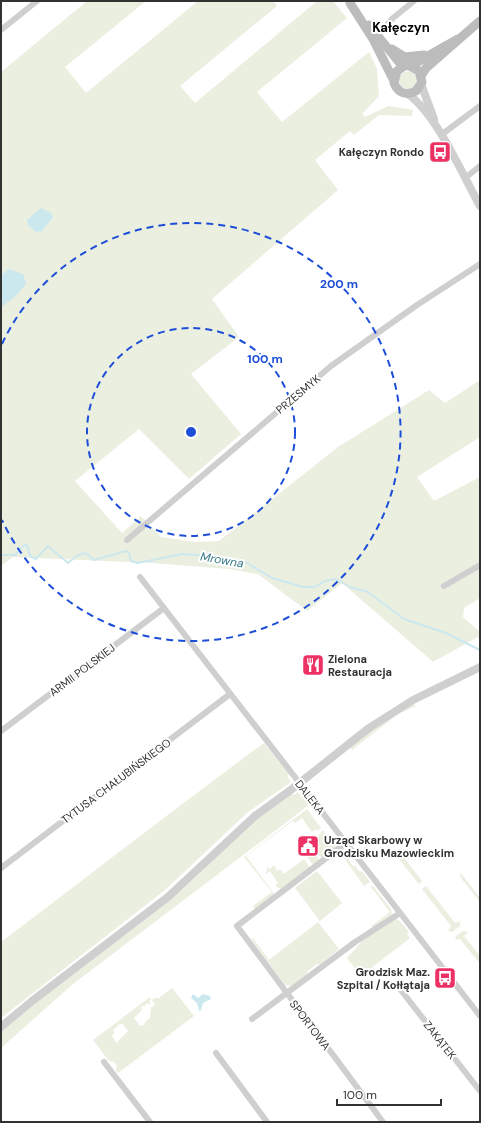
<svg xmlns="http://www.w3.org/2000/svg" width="481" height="1123" font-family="'DM Sans',sans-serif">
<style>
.green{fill:#ebefe0;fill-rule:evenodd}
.water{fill:#cce8ef}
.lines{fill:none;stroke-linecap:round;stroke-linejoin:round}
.stream{stroke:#cce8ef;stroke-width:2}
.minor{stroke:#cfcfcf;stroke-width:6}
.tertiary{stroke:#cfcfcf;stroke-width:8}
.secondary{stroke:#bcbcbc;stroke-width:9}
.ring{fill:none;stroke:#1d4ed8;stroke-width:2;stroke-dasharray:7 5}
.labels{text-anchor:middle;stroke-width:4;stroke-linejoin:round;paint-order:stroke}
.poi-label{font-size:11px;font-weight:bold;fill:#323232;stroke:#fff;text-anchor:end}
.street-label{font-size:11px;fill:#323232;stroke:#fff}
.water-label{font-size:12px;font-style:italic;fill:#377b8b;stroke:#fff}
.quarter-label{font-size:13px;font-weight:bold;fill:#000;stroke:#fff}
.centre{fill:#1d4ed8;stroke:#fff;stroke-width:2}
.ring-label{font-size:12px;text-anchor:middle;font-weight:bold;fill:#1d4ed8;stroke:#fff;stroke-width:4;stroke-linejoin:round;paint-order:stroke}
</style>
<rect width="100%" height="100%" fill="#fff"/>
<g class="green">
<path d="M87 1H146L65 67 86 93 198 1H273L277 6 180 86 195 103 317 1H333L347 18 257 92 282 122 369 52 377 69 379 96 362 114 365 117 388 106 413 110 412 116 379 115 354 135 350 131 315 160 338 190 212 299 239 337 191 374 241 434 189 479 139 429 75 481 122 533 141 516 161 537 196 542 219 541 338 447 429 390 445 403 480 380V437L417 477 434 501 480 477V598L464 608 463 617 480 632V636L433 662 342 583 307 611 258 574 229 569 152 563 13 557 1 566V72Z"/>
<circle cx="408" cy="80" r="9"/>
<path d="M414 704 416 706 398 714 352 750 351 749V747L386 720Z"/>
<path d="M264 743 289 774 287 776 291 782 248 812 165 890 1 1018V942C89 876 175 808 264 743Z"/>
<path d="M298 792 309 805 73 984 1 1048V1032L10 1022 162 907 193 880 253 821 292 793 294 795Z"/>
<path d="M307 809 321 828 317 831 316 829 312 832 302 818 295 823 293 821 246 856 273 892 274 894 255 909 253 906 272 892 244 857Z"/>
<path d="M323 830 336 847 321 858 316 851 320 847 315 840Z"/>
<path d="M403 849 406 851 402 855 422 881 419 884 398 858 393 860V855Z"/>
<path d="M314 852 320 860 313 865 307 856Z"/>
<path d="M344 852 350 856 347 858 354 867 357 865 356 867 360 872 362 871 370 882 364 886 344 858H335L340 853Z"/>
<path d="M304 859 310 868 281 889 275 886 278 883 270 871 266 874 267 867 270 869 274 865 277 871 280 869 284 874Z"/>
<path d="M317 871 342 903 320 921 295 888Z"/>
<path d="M460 872 480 898V902L461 878Z"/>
<path d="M373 886 391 909 392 914 373 927 370 925H373L390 912 371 887Z"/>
<path d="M426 886 455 923 460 921V926L452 932 448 931 451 926 422 889Z"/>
<path d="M395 918 401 922 409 932 407 934 410 938 361 976 347 958 364 939Z"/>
<path d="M318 922 339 949 320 964H317L308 971 307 974 291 986 285 985 251 939 253 938 269 960Z"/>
<path d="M463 931 468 932 464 936 480 956V964L460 939 455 940 456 936Z"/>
<path d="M172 988 194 1016 118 1073 116 1071 117 1066 114 1062 109 1061 93 1040 150 997 151 1000 149 1001 151 1004H147V1002L145 1006H141L142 1010 134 1018 140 1026 144 1025 145 1022 150 1018 151 1007 155 1005 152 1000 154 998H160V997ZM120 1024H123L128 1031 116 1043 112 1035 115 1033 113 1030Z"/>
</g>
<g class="water">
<path d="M41 208 51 213 53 217 42 231 36 232 28 225 27 220Z"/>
<path d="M9 269 23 274 26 284 15 297 1 307V275Z"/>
<path d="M193 994 198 998 203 994 210 996 211 999 203 1003 201 1010 199 1011 197 1003 191 998Z"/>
</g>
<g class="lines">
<path class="stream" d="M1 555H15L23 546 26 545 28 547 30 556 36 559 48 546 68 563 78 555 86 553 94 560 126 551 129 553 131 561 137 563 183 554 199 555 247 563 272 578 303 587H315L325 581 336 579 350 587 368 592 404 619 446 633 480 650"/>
<g class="minor">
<path d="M1 30 37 1"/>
<path d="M378 35 393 18 414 1"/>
<path d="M441 135 480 106"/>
<path d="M465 178 480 166"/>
<path d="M127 540 331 366 417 305 480 264"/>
<path d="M140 577 480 1016"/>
<path d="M444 586 480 565"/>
<path d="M1 731 164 608"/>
<path d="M346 843 237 926 383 1122"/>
<path d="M1 868 230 694"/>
<path d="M400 989 480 1091"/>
<path d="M252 1019 355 942 400 913"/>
<path d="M216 1053 267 1122"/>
<path d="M104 1062 150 1122"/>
</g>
<g class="tertiary">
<path d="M421 84 434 119"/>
<path d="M408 94C437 115 462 174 480 206"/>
<path d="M1 1027 32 1001 168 897 255 816 292 789 369 728 413 700 480 667"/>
</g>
<g class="secondary">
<path d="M350 3 373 39 393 79"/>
<path d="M369 25 398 61 404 66"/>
<path d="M392 49 405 57 424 55"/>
<path d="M410 66 419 71 422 82 416 91C406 96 398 93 394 83L397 71 404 66 414 64 458 39"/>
<path d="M421 76 426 68 480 21"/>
</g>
</g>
<g class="ring">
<circle cx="191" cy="432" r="104"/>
<path d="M2 344A209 209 0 1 1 2 520"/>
</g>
<defs>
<g id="bus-square" transform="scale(1.15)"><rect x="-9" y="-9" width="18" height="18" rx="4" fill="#ec3164" stroke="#fff"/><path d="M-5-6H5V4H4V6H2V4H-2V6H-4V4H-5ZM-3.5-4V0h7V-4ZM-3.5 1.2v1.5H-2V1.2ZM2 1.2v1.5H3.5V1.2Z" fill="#fff"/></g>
<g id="restaurant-square" transform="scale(1.15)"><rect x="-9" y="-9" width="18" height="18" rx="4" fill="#ec3164" stroke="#fff"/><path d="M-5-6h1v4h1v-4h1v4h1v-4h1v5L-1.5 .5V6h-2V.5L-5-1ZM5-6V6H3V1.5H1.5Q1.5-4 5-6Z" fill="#fff"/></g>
<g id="civic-square" transform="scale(1.15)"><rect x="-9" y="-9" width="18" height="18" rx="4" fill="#ec3164" stroke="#fff"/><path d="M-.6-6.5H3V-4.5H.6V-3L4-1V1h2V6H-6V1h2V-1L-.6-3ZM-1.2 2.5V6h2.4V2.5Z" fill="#fff"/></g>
</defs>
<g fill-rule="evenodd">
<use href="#bus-square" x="440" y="152"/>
<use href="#restaurant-square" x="313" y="665"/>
<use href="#civic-square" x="308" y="846"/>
<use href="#bus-square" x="445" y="978"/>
</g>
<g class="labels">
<g class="poi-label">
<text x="424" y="156">Kałęczyn Rondo</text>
<text x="328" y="663" text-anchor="start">Zielona<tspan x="328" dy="13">Restauracja</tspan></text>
<text x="324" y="844" text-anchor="start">Urząd Skarbowy w<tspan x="324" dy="13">Grodzisku Mazowieckim</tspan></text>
<text x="430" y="976">Grodzisk Maz.<tspan x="430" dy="13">Szpital / Kołłątaja</tspan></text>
</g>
<g class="street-label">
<text transform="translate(298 394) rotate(-40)" y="4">PRZESMYK</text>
<text transform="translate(82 670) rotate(-37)" y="4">ARMII POLSKIEJ</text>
<text transform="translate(116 781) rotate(-37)" y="4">TYTUSA CHAŁUBIŃSKIEGO</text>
<text transform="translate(310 797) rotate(52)" y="4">DALEKA</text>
<text transform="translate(310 1025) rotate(53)" y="4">SPORTOWA</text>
<text transform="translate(440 1040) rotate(52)" y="4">ZAKĄTEK</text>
</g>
<g class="water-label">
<text transform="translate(222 560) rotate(10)" y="4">Mrowna</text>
</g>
<g class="quarter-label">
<text x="401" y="32">Kałęczyn</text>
</g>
</g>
<circle cx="191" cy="432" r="6" class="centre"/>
<g class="ring-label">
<text x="339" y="288">200 m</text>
<text x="265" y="363">100 m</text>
</g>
<rect width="481" height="1123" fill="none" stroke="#323232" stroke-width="4"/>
<path d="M337 1099v6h104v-6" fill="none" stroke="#323232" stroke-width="2"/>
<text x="343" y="1099" font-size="12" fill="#323232" stroke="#ffffff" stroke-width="3" paint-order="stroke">100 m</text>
</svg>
